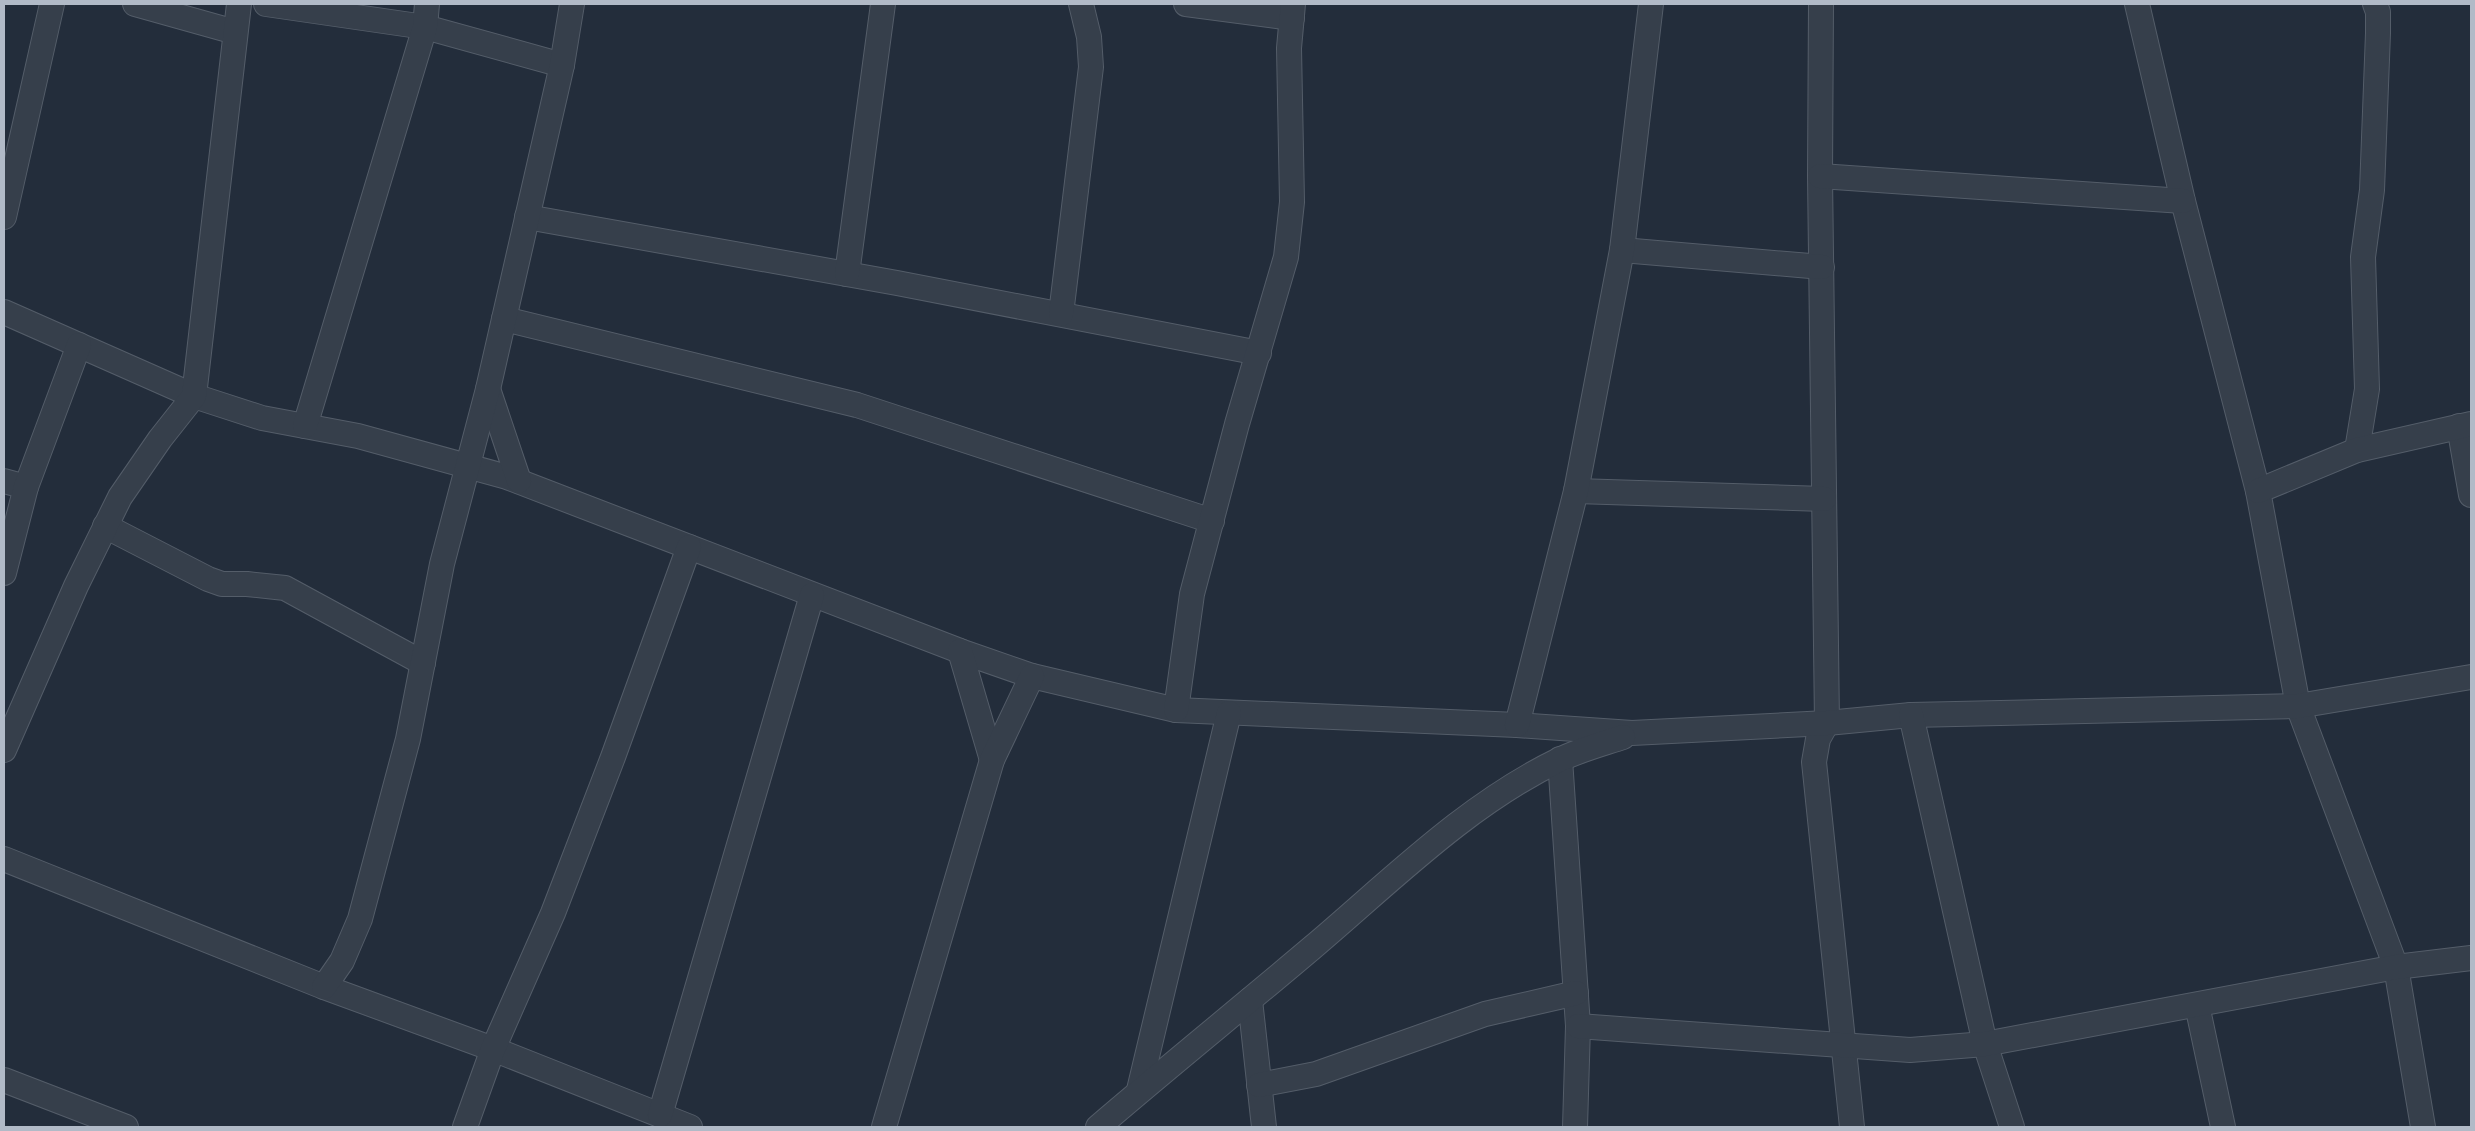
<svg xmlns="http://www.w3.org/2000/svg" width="2475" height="1131" font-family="'Noto Sans',sans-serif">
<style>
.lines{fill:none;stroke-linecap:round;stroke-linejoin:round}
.minor-casing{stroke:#545d69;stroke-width:26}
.minor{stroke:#363f4b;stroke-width:24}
</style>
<rect width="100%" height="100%" fill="#232d3b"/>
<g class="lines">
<g class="minor-casing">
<g id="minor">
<path d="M135 4 235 32"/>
<path d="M266 4 425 27 562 65"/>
<path d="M1186 4 1292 18"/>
<path d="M1821 4 1820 176 1827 723 1818 739 1814 762 1852 1127"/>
<path d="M2137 4 2183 201 2258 491 2298 706 2396 967 2423 1127"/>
<path d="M1820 176 2183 201"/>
<path d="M4 217 52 4"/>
<path d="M527 217 897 283 1259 353"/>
<path d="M1622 250 1822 267"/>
<path d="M847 274 883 4"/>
<path d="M4 312 194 396 262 418 358 436 507 477 960 651 1032 676 1176 710 1517 725 1632 733 1827 723 1911 715 2298 706 2471 677"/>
<path d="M1061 314 1091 67 1089 37 1081 4"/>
<path d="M504 319 857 405 1212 521"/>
<path d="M488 389 519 481"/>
<path d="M305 426 425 27 427 4"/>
<path d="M2459 426 2471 495"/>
<path d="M2357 450 2367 389 2363 257 2372 190 2378 33V12L2375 4"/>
<path d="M4 481 26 487"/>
<path d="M1576 491 1824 499"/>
<path d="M2258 491 2357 450 2471 424"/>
<path d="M105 526 208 579 222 584H247L285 588 423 663"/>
<path d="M4 573 26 487 79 345"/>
<path d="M960 651 992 760"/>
<path d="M1176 710 1192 594 1237 424 1286 257 1292 202 1289 48 1293 4"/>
<path d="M1911 715 1985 1044 2012 1127"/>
<path d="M1517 725 1576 491 1622 250 1651 4"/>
<path d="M4 750 76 586 120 497 160 439 194 396 239 4"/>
<path d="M1560 759 1578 1026 1575 1127"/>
<path d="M4 859 324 987 493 1049 690 1127"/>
<path d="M324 987 342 961 360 919 408 739 442 564 488 389 562 65 572 4"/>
<path d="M1250 1000 1264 1127"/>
<path d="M2197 1005 2223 1127"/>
<path d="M1578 1026 1910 1050 1985 1044 2396 967 2471 958"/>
<path d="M4 1080 126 1127"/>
<path d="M1259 1085 1316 1074 1485 1014 1576 993"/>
<path d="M1139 1090 1229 713"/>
<path d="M660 1115 812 595"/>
<path d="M465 1127 493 1049 553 913 613 757 689 547"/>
<path d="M884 1127 992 760 1032 676"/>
<path d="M1098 1127C1169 1066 1241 1008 1313 947 1391 881 1466 805 1559 760 1579 750 1602 744 1623 737"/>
</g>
</g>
<use href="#minor" class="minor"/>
</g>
<rect width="2475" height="1131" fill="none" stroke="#b1bac7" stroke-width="10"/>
</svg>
